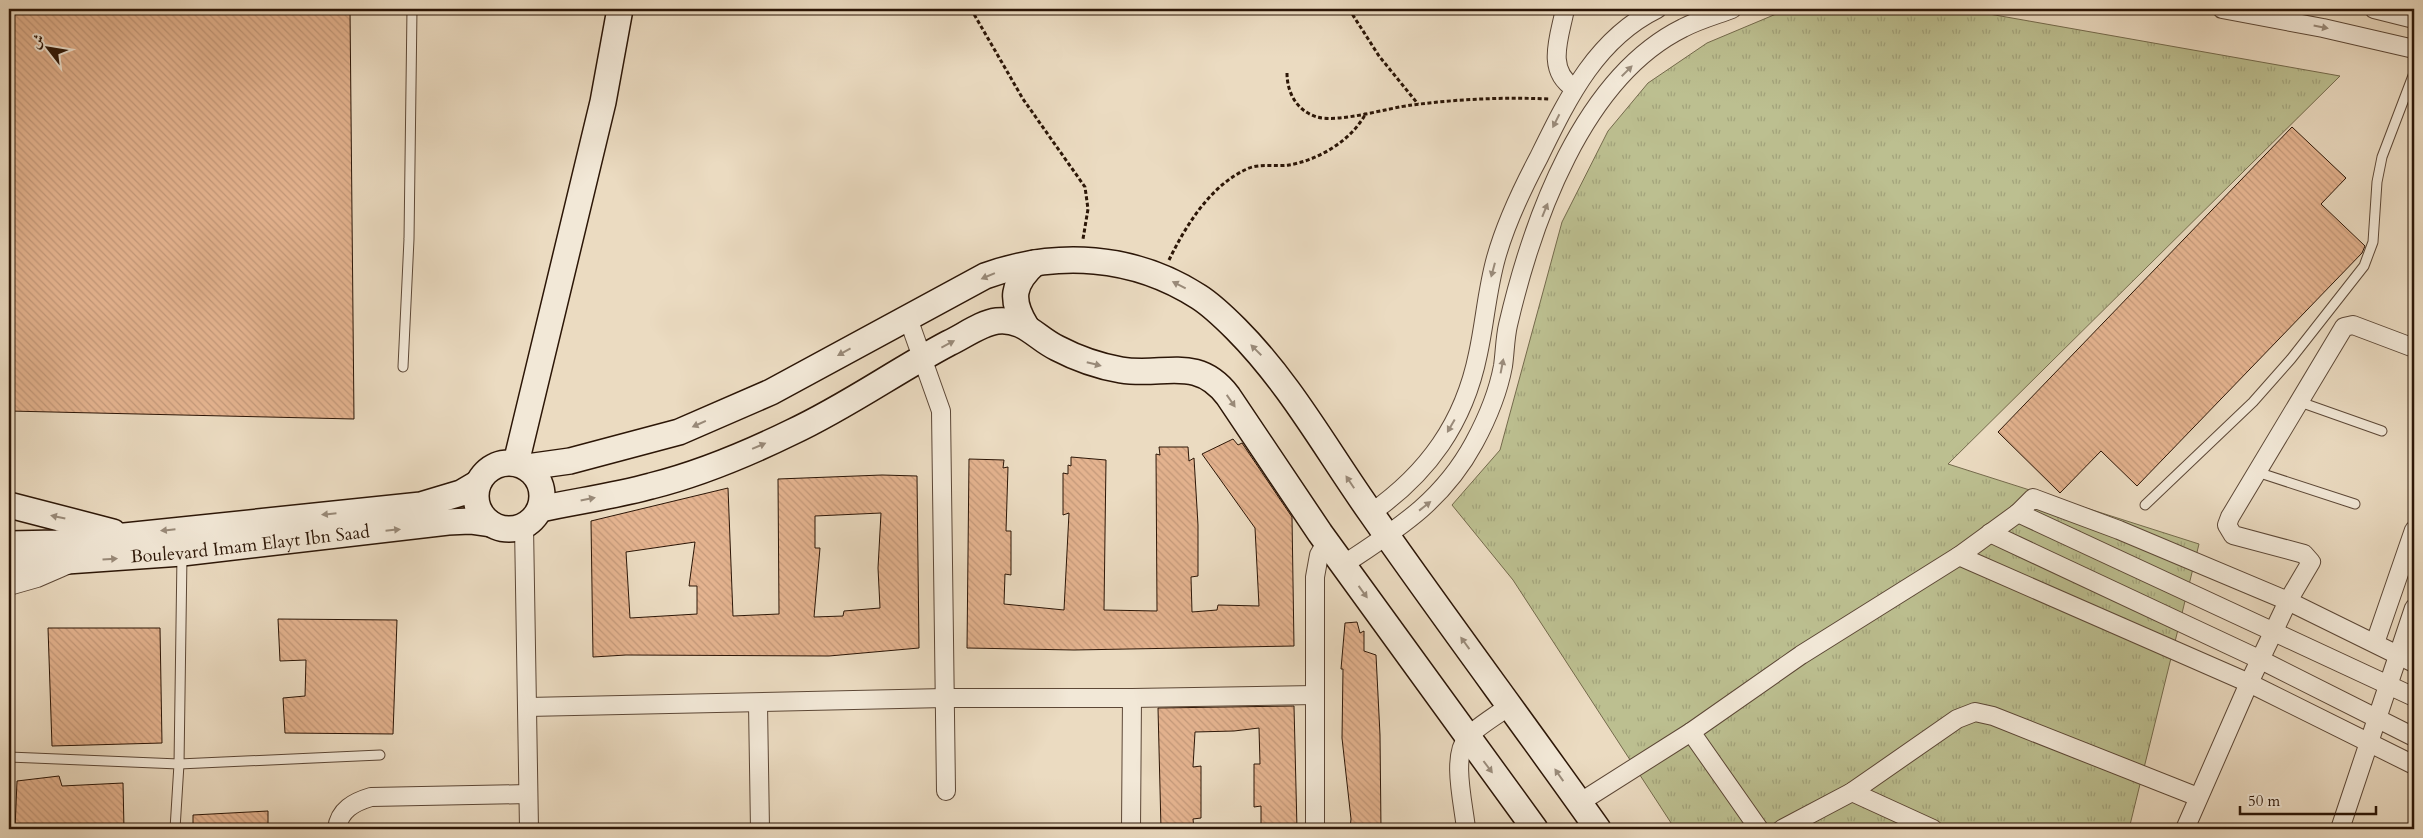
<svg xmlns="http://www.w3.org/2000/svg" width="2423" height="838" font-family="Cardo,Amiri,serif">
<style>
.grass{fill:url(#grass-tufts);stroke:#746a4c}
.building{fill:url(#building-back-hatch);stroke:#2c1607;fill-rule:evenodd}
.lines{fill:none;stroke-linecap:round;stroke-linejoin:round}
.lane-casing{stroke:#5c4736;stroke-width:11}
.street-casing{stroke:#5c4736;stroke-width:20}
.secondary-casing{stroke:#2c1607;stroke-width:28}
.path{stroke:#2c1607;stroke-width:3;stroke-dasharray:4 2.5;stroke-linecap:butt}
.lane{stroke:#f2e8d7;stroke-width:9}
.street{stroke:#f2e8d7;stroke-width:18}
.secondary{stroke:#f2e8d7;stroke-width:25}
.oneway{fill:#998a79}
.labels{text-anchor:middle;stroke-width:4;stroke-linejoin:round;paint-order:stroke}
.street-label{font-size:18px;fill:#2c1607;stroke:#f2e8d7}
</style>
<defs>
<pattern id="grass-tufts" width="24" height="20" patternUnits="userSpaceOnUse" patternTransform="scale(1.25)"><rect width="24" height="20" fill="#bcbf90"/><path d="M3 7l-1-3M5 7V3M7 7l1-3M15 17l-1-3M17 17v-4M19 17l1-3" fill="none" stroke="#a2a37b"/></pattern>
<pattern id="building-back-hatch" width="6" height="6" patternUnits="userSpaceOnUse" patternTransform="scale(1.25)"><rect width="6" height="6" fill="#e4b38f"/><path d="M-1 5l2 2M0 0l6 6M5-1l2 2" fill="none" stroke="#c4997a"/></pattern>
</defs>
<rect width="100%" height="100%" fill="#ebdbc1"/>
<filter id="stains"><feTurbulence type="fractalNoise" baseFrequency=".004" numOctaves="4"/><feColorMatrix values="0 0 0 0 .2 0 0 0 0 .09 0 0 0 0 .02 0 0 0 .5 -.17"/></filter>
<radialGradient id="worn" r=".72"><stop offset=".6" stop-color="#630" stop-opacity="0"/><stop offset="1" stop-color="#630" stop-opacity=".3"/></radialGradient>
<path class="grass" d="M1788 9H1961L2340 76 1948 464 2199 544 2129 829H1675L1513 580 1452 505 1500 450 1562 222 1608 131 1648 83 1707 43Z"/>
<g class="building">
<path d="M9 9H350L354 419 9 411Z"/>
<path d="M2292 127 2346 178 2321 204 2365 246 2362 253 2137 486 2101 451 2060 493 1998 432Z"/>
<path d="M1233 439 1238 445 1242 443 1292 517 1294 646 1074 650 967 648 969 459 1004 460 1003 468 1008 467 1006 531H1011V575L1005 574 1004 604 1064 610 1069 513 1063 515V473L1068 474V465L1071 466V457L1106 460 1104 610 1157 611 1156 454 1160 455 1159 447H1188L1189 461 1194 458 1198 525V576L1191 577 1192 612 1217 610 1218 605 1259 606 1255 528 1202 454Z"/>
<path d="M882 475 917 476 919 648 829 656 626 655 593 657 591 521 728 488 733 616 779 614 778 479ZM881 513 878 568 880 608 844 611 843 616 814 617 820 548H815V516ZM695 542 689 586H697V614L630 618 626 552Z"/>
<path d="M278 619 397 620 393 734 285 733 283 698 305 696 306 660 280 661Z"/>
<path d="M1357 622 1360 633 1364 631V651L1376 655 1380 735 1381 829H1350L1351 819 1342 738 1343 669H1341L1345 623Z"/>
<path d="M48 628H160L162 743 52 746Z"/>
<path d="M1294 706 1297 829H1261V806L1254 807V764H1260L1259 728 1234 731 1195 732 1193 767 1201 766V818L1193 819 1194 829H1161L1158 708Z"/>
<path d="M59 776 62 786 123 783 124 829H15L17 781Z"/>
<path d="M268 811V829H193V815Z"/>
</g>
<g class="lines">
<g class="lane-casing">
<g id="lane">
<path d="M403 367 409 239 412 9"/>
<path d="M2300 402 2382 431"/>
<path d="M2257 472 2355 504"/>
<path d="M2145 505 2253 402 2291 359 2364 266 2373 242 2377 182 2382 157 2414 73"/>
<path d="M9 665V663"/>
<path d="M9 757 179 764 380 755"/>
<path d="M175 829 179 764 182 555"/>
</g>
</g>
<g class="street-casing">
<g id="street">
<path d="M1565 9C1560 36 1545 70 1574 88"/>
<path d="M2222 9 2323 28 2414 49"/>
<path d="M2374 9 2414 19"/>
<path d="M908 318 941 411 946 791"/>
<path d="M2414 348 2353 325 2344 327 2230 517 2227 525 2233 535 2304 554 2311 562 2288 601 2249 683 2414 765"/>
<path d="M1371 513C1428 473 1464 423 1478 354 1485 322 1487 290 1496 258 1506 222 1522 189 1539 157 1568 98 1596 39 1657 9"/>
<path d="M2018 513 2414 697"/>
<path d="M524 526 529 829"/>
<path d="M1990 533 2261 660 2414 737"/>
<path d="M1959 556 2249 683 2185 829"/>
<path d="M1343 565C1397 529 1442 502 1474 443 1487 419 1498 393 1503 366 1505 352 1505 338 1508 325 1532 222 1582 78 1683 28 1698 20 1716 15 1732 9"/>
<path d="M9 586 37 578 67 565"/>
<path d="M2375 643 2414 530"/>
<path d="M758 704 760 829"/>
<path d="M527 707 945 698H1132L1315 695"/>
<path d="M1691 732 1759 829"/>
<path d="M1852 792 1933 829"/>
<path d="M1579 803 1691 732 1801 655 1959 556 2018 513 2033 498 2119 530 2288 601 2414 663"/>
<path d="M337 829C339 810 354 802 371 797L528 794"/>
<path d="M1131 829 1132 698"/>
<path d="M1315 829V577L1319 555 1327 541"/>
<path d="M1466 829C1464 806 1451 757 1467 738 1476 727 1498 715 1510 705"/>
<path d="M1782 829 1852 792 1957 719 1975 712 1993 716 2198 797"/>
<path d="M2340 829 2414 608"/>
</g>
</g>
<g class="secondary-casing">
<g id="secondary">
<path d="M1026 326C1010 300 1012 284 1035 263"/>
<circle cx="509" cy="496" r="33"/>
<path d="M516 463 603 102 620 9"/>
<path d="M527 467 570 461 679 432 771 392 985 276C1057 250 1134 255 1199 297 1213 306 1225 318 1236 329 1290 383 1327 451 1371 513 1445 619 1523 723 1598 829"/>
<path d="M9 505 113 532"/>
<path d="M540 509C577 501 615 496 651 486 699 474 747 454 792 432 846 407 896 371 949 343 964 336 981 323 997 321 1024 318 1036 338 1057 348 1078 359 1098 366 1121 370 1164 377 1197 355 1228 396L1320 533 1535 829"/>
<path d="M9 544 57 543 421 505 461 493 478 483"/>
<path id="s1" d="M9 565 182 553 448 522 470 521 491 524"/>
</g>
</g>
<g class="path">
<path d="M971 9 1023 99 1085 187 1088 209 1083 239"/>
<path d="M1349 9 1379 56 1418 104"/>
<path d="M1287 73C1287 93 1297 111 1317 117 1340 123 1387 108 1412 105 1458 99 1503 97 1549 99"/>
<path d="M1169 260C1186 225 1211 185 1247 169 1259 163 1276 167 1289 165 1319 160 1352 140 1366 113"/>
</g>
<use href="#lane" class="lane"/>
<use href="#street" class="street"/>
<use href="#secondary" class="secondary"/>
</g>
<defs><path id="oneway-solid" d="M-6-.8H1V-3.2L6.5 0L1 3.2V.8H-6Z" transform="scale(1.25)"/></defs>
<g class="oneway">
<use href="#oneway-solid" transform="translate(2321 27) rotate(11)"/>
<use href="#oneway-solid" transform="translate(1627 71) rotate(-45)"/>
<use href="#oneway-solid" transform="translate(1556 121) rotate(117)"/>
<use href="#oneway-solid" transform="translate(1545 210) rotate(-68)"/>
<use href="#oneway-solid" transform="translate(1493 270) rotate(105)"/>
<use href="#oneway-solid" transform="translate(988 276) rotate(157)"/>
<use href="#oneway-solid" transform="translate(1179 285) rotate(-153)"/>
<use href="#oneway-solid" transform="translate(948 344) rotate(-28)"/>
<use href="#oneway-solid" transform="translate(1256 350) rotate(-135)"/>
<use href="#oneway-solid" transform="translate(844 352) rotate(151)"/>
<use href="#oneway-solid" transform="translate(1094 364) rotate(14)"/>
<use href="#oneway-solid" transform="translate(1502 366) rotate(-79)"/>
<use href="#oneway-solid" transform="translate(1231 401) rotate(55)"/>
<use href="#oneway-solid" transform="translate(699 424) rotate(156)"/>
<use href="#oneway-solid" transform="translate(1451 426) rotate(120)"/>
<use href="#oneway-solid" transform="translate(759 446) rotate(-23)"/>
<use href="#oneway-solid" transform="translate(1350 482) rotate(-124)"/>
<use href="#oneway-solid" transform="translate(588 499) rotate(-11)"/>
<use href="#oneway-solid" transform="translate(1425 506) rotate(-38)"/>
<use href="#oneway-solid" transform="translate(329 514) rotate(174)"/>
<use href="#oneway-solid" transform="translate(58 517) rotate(-168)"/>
<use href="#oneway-solid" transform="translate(168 530) rotate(174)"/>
<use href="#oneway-solid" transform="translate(393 530) rotate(-6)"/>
<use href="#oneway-solid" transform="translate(110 559) rotate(-4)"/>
<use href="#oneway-solid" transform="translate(1363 592) rotate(54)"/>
<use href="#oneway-solid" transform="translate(1465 643) rotate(-126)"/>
<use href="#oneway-solid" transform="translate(1488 767) rotate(53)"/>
<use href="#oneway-solid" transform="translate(1559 775) rotate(-125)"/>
</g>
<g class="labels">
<g class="street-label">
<text dy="6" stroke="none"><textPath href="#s1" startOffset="242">Boulevard Imam Elayt Ibn Saad</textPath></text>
</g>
</g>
<rect width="2423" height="838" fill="none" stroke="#ebdbc1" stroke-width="30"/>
<rect x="10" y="10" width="2403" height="818" fill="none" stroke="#2c1607" stroke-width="2.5"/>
<rect x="15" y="15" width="2393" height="808" fill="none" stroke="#2c1607"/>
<g transform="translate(48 48) rotate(301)" stroke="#f2e8d7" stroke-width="4" paint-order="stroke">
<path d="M0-4L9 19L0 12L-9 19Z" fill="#2c1607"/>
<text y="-8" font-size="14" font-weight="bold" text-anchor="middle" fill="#2c1607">ش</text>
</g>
<path d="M2240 806v8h136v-8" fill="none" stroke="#2c1607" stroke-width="2.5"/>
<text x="2248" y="806" font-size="15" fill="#2c1607" stroke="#f2e8d7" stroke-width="4" paint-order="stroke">50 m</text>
<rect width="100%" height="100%" filter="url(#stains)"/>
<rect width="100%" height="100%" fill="url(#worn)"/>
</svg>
